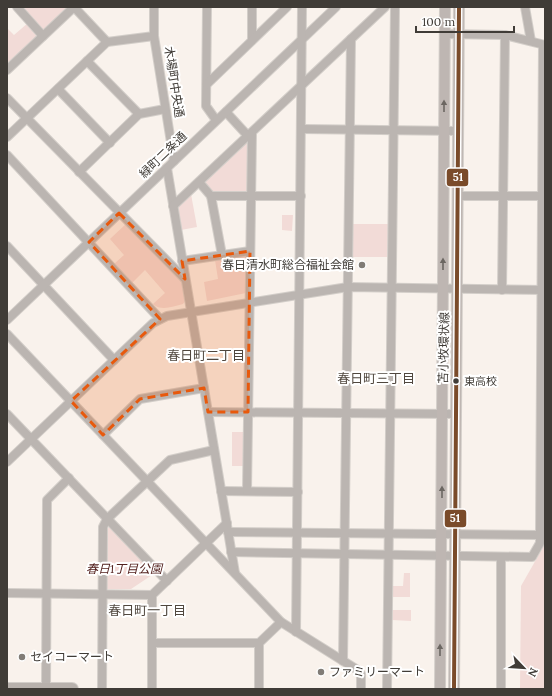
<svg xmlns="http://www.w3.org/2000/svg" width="552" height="696" font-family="Lora,'Noto Sans JP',serif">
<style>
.green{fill:#f2dbd7}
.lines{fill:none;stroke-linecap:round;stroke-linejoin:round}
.minor-casing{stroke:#d3cec9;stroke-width:10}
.major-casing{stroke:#d3cec9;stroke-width:12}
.highway-casing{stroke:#d3cec9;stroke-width:14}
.minor{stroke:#bbb5b1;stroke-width:8}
.major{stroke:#beb6b2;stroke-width:10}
.highway{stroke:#b8b1ac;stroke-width:12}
.bus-1-casing{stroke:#fff;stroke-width:7}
.bus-1{stroke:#7a4b2a;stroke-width:4}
.oneway{fill:#6c6762}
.marked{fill:#e8590c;fill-opacity:0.2;stroke:#e8590c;stroke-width:3;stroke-dasharray:8 5;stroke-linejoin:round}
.poi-dot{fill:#817c76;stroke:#fff;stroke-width:1.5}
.bus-dot{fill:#403c37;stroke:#fff;stroke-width:1.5}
.labels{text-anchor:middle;stroke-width:4;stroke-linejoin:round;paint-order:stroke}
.bus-label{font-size:11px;fill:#403c37;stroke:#fff;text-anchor:start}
.street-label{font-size:12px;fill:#403c37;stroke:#fff}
.poi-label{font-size:12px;fill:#403c37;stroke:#fff;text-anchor:start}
.park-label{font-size:12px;font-style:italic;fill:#53211e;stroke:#fff}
.neighbourhood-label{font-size:13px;fill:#50473e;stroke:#fff}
.line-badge{stroke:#fff;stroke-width:1.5}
.badge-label{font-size:11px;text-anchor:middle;font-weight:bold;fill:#fff}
</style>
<rect width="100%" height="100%" fill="#f9f2ec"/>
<g class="green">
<path d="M20 7H67L68 8 43 32Z"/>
<path d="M28 23 39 35 7 65V28L14 35Z"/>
<path d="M245 143 249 144V194H213L202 184Z"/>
<path d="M191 194 197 227 181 230 177 208Z"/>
<path d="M282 215H293L292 231 282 230Z"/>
<path d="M127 223 181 279 185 301 183 304C173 306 162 312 153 304L165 293 145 270 132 283 114 264 124 255 110 239Z"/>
<path d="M352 224H389V257H351Z"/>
<path d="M245 255 247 256 246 293 207 301 204 282 218 279 215 260Z"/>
<path d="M232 432H247L246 466H232Z"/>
<path d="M110 526 155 573 131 589H104L106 530Z"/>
<path d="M545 544V689H520L521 586Z"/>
<path d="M404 573H410V597H392L393 586H403Z"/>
<path d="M392 610H411V621L392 620Z"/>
</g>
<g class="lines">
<g class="minor-casing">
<g id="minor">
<path d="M17 7 43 36"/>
<path d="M154 7V36L174 161"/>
<path d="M207 7 206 106 216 120"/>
<path d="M525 7 531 41"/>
<path d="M445 34 505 35 545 45"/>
<path d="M252 40V7"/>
<path d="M87 61 139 114"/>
<path d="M7 70 74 7 107 42"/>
<path d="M207 84 287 7"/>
<path d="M58 89 110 143"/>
<path d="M7 98 185 279"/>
<path d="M226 112 248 136"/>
<path d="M302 129 458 131"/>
<path d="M7 137 107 42 154 36"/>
<path d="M7 155 160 319"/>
<path d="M167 168 235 573"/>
<path d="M79 172 139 114 165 109"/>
<path d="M199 182 211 196"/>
<path d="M458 196H542"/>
<path d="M173 206 385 7"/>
<path d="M7 246 114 360"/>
<path d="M222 255 211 196H301"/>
<path d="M182 261 250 251"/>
<path d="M502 290 505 35"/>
<path d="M7 320 336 7"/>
<path d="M7 334 281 622 356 669 361 674V689"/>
<path d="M208 412 456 414"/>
<path d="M7 414 167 581"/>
<path d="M103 435 140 399 204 388"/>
<path d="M7 462 153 323 167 316 348 287 545 290"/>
<path d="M221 491 298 492"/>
<path d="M247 491 252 133"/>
<path d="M228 532 540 535"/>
<path d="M231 552 532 557 540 543V535L543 45"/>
<path d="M501 558V689"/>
<path d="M7 593 152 595 227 523"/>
<path d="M296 632 302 7"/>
<path d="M152 643H259L281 622"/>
<path d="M343 661 351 39"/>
<path d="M46 689 47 500 69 478"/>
<path d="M102 689 103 527 107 519 170 460 214 450"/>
<path d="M152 689V595"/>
<path d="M259 689V643"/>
<path d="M387 689 395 7"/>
</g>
</g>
<g class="major-casing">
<g id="major">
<path d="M440 689 445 7"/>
<path d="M454 689 459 7"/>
</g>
</g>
<g class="highway-casing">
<path id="highway" d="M7 689H72"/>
</g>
<use href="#minor" class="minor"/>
<use href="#major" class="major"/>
<use href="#highway" class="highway"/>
<g class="bus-1-casing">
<path id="bus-1" d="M454 689 459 7"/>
</g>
<use href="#bus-1" class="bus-1"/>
</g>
<defs><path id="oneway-solid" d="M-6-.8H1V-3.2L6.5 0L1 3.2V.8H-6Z"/></defs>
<g class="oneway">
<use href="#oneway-solid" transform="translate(444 106) rotate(-90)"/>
<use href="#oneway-solid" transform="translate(443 264) rotate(-90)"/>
<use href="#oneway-solid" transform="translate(442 492) rotate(-90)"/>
<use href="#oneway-solid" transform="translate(440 650) rotate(-90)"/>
</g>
<path class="marked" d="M119 213 185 279 182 261 250 251 248 412H208L204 388 140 399 103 435 71 401 160 319 89 242Z"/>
<g class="poi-dot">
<circle cx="362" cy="265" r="4"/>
<circle cx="22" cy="657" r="4"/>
<circle cx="321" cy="672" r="4"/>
</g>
<circle class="bus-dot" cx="456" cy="381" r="3.5"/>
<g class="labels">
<g class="bus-label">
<text x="464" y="385">東高校</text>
</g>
<g class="street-label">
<text transform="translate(174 82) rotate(81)" y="4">木場町中央通</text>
<text transform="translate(163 155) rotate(-44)" y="4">緑町二条通</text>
<text transform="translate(444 348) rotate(-89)" y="4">苫小牧環状線</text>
</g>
<g class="poi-label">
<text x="354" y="269" text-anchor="end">春日清水町総合福祉会館</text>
<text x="30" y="661">セイコーマート</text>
<text x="329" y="676">ファミリーマート</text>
</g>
<g class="park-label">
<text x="124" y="573">春日1丁目公園</text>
</g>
<g class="neighbourhood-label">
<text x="206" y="360">春日町二丁目</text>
<text x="376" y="383">春日町三丁目</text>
<text x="147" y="615">春日町一丁目</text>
</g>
</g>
<g class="line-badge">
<rect x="446" y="168" width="23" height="19" rx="4" fill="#7a4b2a"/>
<rect x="444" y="509" width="23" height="19" rx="4" fill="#7a4b2a"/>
</g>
<g class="badge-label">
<text x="458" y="181">51</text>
<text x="455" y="522">51</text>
</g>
<rect width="552" height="696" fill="none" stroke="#403c37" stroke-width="16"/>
<g transform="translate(524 668) rotate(115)" stroke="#ffffff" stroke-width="3" paint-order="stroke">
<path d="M0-3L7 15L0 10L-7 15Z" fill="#403c37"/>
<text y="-6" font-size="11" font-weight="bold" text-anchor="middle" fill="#403c37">N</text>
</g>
<path d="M416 26v6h98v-6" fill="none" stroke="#403c37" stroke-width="2"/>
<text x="422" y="26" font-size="12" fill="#403c37" stroke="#ffffff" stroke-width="3" paint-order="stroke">100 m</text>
</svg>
